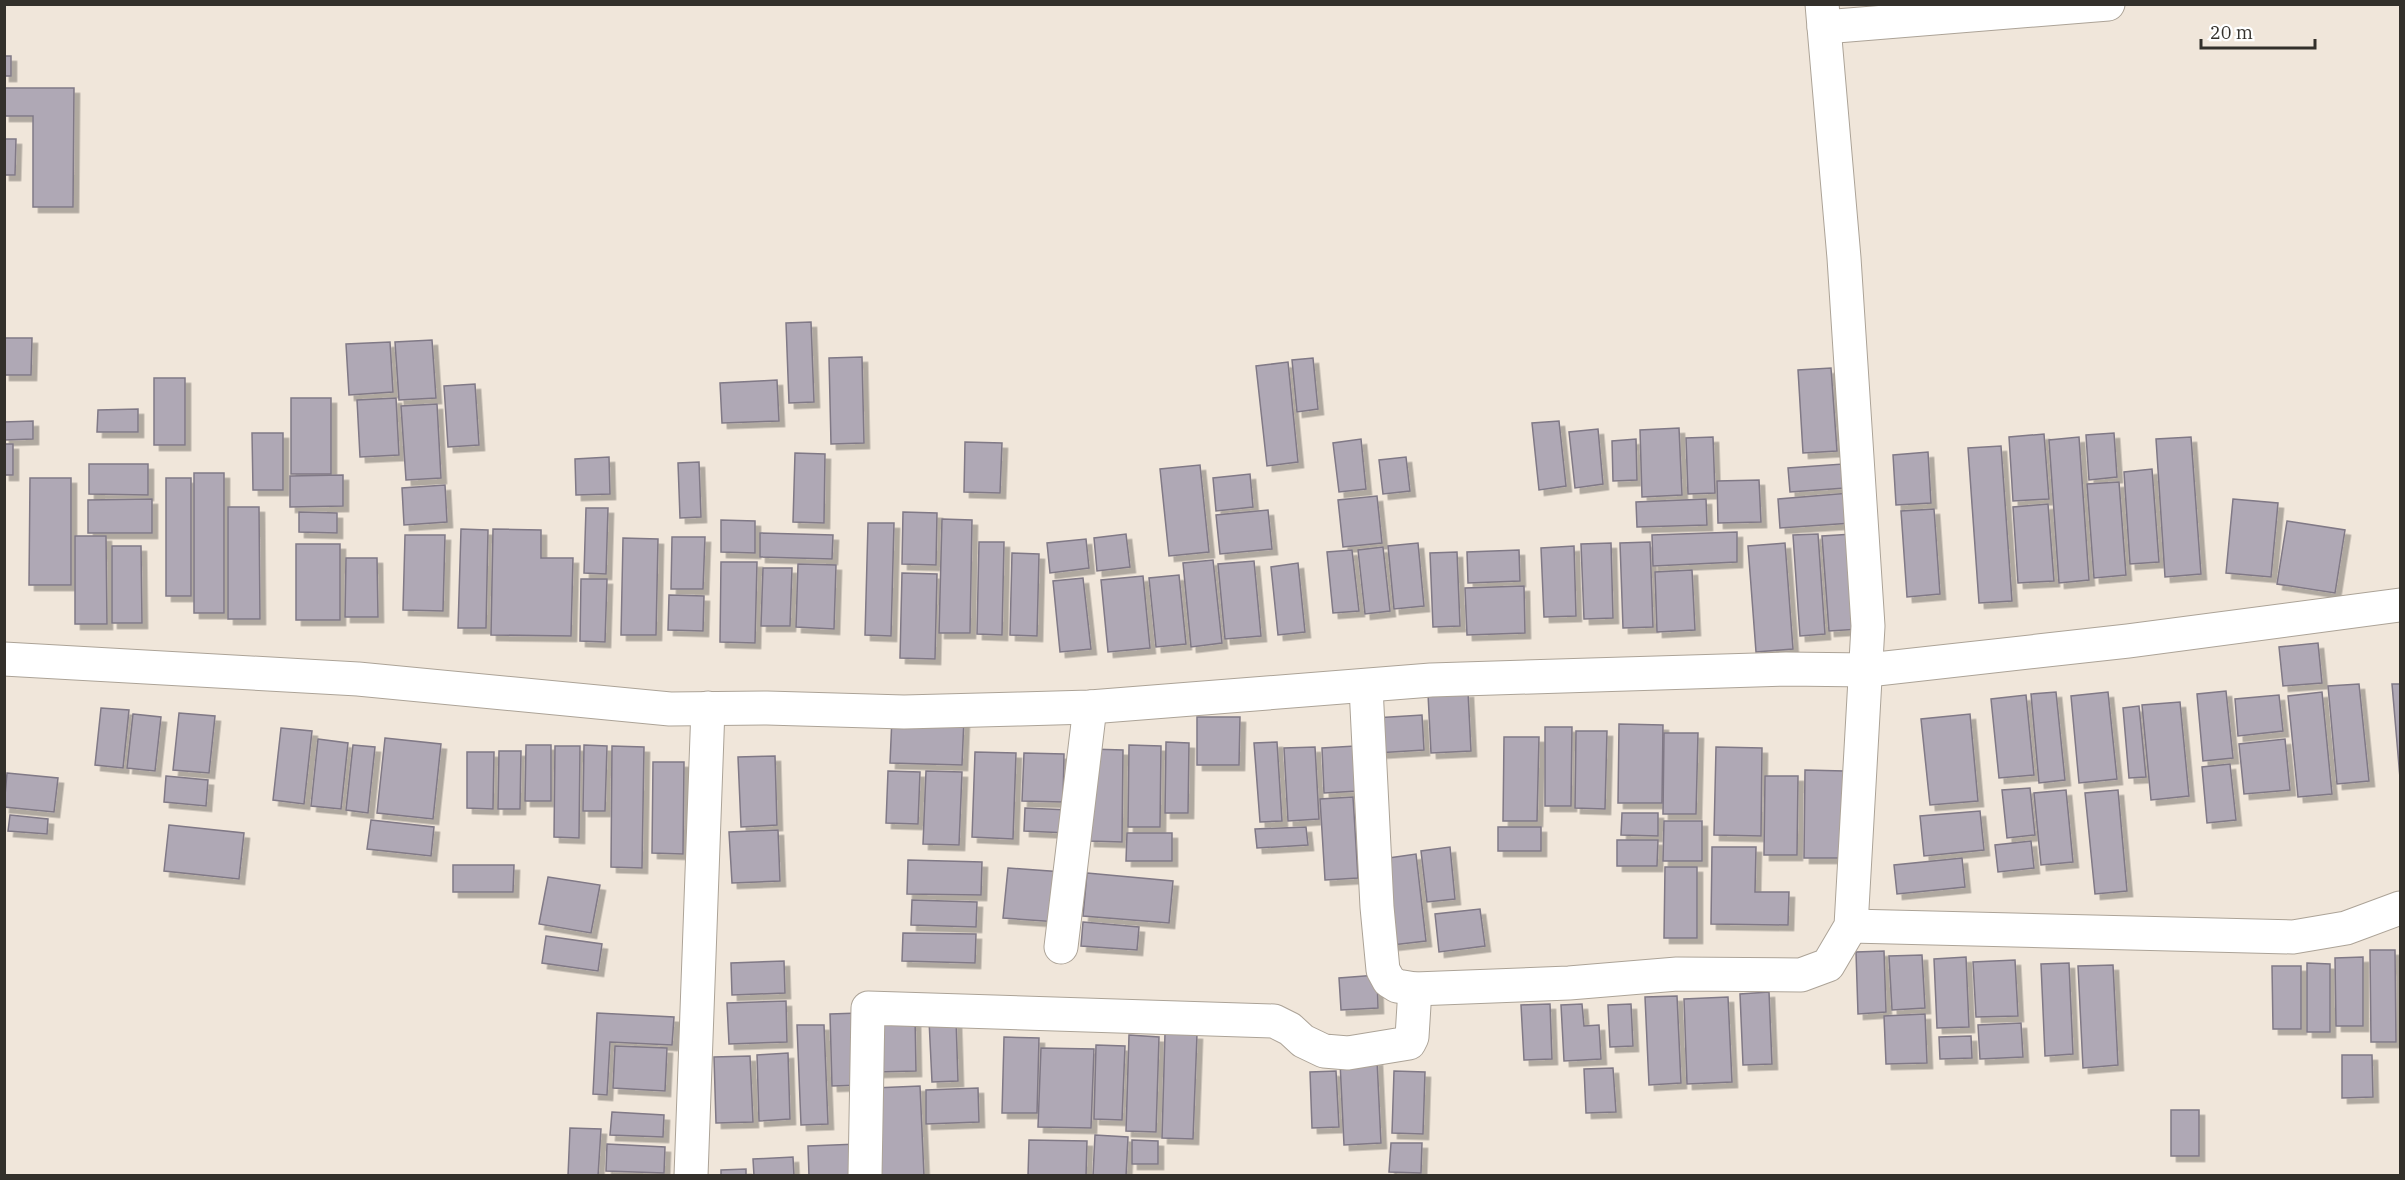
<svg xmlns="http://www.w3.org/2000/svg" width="2405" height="1180" font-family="'IBM Plex Serif',serif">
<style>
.building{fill:#afa8b5;stroke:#807986;stroke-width:1.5;filter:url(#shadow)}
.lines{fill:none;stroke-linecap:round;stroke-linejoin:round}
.minor-casing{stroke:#aca397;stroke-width:35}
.minor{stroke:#fff;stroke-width:33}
</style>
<defs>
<filter id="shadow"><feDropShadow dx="5.5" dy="5.5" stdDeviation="0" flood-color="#0004"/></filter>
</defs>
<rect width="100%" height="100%" fill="#f0e6da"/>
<g class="building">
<rect x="4" y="56" width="7" height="20"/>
<path d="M4 88H74L73 207H33V116H4Z"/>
<path d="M4 139H16L15 175H4Z"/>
<path d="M811 322 814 402 789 403 786 323Z"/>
<path d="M4 338H32L31 375H4Z"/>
<path d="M432 340 436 398 399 400 395 342Z"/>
<path d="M390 342 393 392 349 395 346 344Z"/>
<path d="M862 357 864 443 831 444 829 358Z"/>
<path d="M1313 358 1318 409 1297 412 1292 360Z"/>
<path d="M1288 362 1298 462 1267 466 1256 366Z"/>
<path d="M1831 368 1837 451 1803 453 1798 370Z"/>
<rect x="154" y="378" width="31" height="67"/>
<path d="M777 380 779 421 722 423 720 383Z"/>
<path d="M475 384 479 445 448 447 444 386Z"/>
<rect x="291" y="398" width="40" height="76"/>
<path d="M396 398 399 455 360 457 357 400Z"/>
<path d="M437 404 441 478 406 480 401 406Z"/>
<path d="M138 409V432H97L98 410Z"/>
<path d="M33 421V439L4 440V422Z"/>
<path d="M1559 421 1566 486 1539 490 1532 423Z"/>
<path d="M1679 428 1682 495 1642 497 1640 430Z"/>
<path d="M1598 429 1603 484 1575 488 1569 432Z"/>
<path d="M252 433H283V490H253Z"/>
<path d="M2114 433 2117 477 2089 480 2086 435Z"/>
<path d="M2044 434 2049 499 2013 501 2009 437Z"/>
<path d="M1713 437 1715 493 1688 494 1686 438Z"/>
<path d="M2079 437 2089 580 2059 583 2049 440Z"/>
<path d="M2191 437 2201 574 2165 577 2156 439Z"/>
<path d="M1361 439 1366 489 1339 492 1333 443Z"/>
<path d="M1636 439 1637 480 1613 481 1612 441Z"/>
<path d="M965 442 1002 443 1000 493 964 492Z"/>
<rect x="4" y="444" width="9" height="31"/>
<path d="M2001 446 2012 601 1979 603 1968 448Z"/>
<path d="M1928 452 1931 503 1896 505 1893 455Z"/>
<path d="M795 453 825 454 824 523 793 522Z"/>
<path d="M609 457 610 494 576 495 575 459Z"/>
<path d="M1406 457 1410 491 1383 494 1379 460Z"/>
<path d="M699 462 701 517 680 518 678 463Z"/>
<path d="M89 464H148V495L89 494Z"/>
<path d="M1843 464 1845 488 1790 492 1788 468Z"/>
<path d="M1200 465 1209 552 1169 556 1160 469Z"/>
<path d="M2152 469 2159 562 2130 564 2124 472Z"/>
<rect x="194" y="473" width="30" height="140"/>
<path d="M1250 474 1253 507 1216 511 1213 478Z"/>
<path d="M343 475V506L290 507V476Z"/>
<path d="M30 478H71V585H29Z"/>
<rect x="166" y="478" width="25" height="118"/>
<path d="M1759 480 1761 522 1718 523 1717 481Z"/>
<path d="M2119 482 2126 575 2094 578 2087 484Z"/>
<path d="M445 485 447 522 404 525 402 488Z"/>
<path d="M1850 493 1852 523 1780 528 1778 499Z"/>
<path d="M1377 496 1382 543 1343 547 1338 500Z"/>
<path d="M152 499V533H88V500Z"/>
<path d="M1706 499 1707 525 1637 527 1636 502Z"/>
<path d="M2233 499 2278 503 2271 577 2226 573Z"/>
<path d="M2048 504 2054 581 2018 583 2013 507Z"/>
<path d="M228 507H259L260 619H228Z"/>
<path d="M586 508H608L606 574 584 573Z"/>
<path d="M1934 509 1940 594 1907 597 1901 511Z"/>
<path d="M1268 510 1272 549 1220 554 1216 515Z"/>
<path d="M299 512 337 513V533L299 532Z"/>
<path d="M903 512 937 513 936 565 902 564Z"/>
<path d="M942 519 972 520 970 633H939Z"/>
<path d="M721 520 755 521V553L721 552Z"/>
<path d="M2287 521 2345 530 2335 593 2277 584Z"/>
<path d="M868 523H894L891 636 865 635Z"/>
<path d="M461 529 488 530 486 628H458Z"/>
<path d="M493 529 541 530V558H573L571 636 491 635Z"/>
<path d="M1737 532V562L1653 566 1652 535Z"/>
<path d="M760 533 833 535 832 559 760 557Z"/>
<path d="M1126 534 1130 567 1097 571 1094 538Z"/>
<path d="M1818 534 1825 634 1800 636 1793 535Z"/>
<path d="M1853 534 1860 629 1829 631 1822 536Z"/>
<path d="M405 535H445L443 611 403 610Z"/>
<path d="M75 536H106L107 624H75Z"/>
<path d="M672 537H705L703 589H671Z"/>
<path d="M623 538 658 539 656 635H621Z"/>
<path d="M1086 539 1089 568 1050 573 1047 543Z"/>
<path d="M979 542H1004L1002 635 977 634Z"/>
<path d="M1650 542 1653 627 1623 628 1620 543Z"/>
<path d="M1418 543 1424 606 1394 609 1388 546Z"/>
<path d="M1611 543 1613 618 1584 619 1581 544Z"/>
<path d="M1785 543 1793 649 1756 652 1748 546Z"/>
<rect x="296" y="544" width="44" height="76"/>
<path d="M112 546H141L142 623H112Z"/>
<path d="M1574 546 1576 616 1544 617 1541 548Z"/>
<path d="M1383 547 1390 611 1365 614 1358 550Z"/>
<path d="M1352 550 1359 611 1333 613 1327 552Z"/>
<path d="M1519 550 1520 581 1468 583 1467 552Z"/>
<path d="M1457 552 1460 626 1433 627 1430 553Z"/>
<path d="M1012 553 1039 554 1037 636 1010 635Z"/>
<path d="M346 558H377L378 617H345Z"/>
<path d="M1213 560 1222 643 1191 647 1183 563Z"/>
<path d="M1254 561 1261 636 1225 639 1218 564Z"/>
<path d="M721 562H757L755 643 720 642Z"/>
<path d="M1298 563 1305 632 1278 635 1271 567Z"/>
<path d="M798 564 836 565 834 629 796 627Z"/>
<path d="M763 568H792L790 626H761Z"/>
<path d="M1692 570 1695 630 1657 632 1655 572Z"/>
<path d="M902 573 937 574 935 659 900 658Z"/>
<path d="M1179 575 1186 644 1156 647 1149 578Z"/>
<path d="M1143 576 1150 648 1108 652 1101 580Z"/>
<path d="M1083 578 1091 649 1060 652 1053 581Z"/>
<path d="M581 579H607L605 642 580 641Z"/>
<path d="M1524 586 1525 633 1467 635 1465 588Z"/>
<path d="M669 595 704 596 703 631 668 630Z"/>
<path d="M2318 643 2322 683 2283 686 2279 647Z"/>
<path d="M2359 684 2369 781 2337 784 2328 686Z"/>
<path d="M2392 684H2400V778Z"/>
<path d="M2226 691 2233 758 2203 761 2197 694Z"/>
<path d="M1468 692 1471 751 1431 753 1428 694Z"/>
<path d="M2056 692 2065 780 2039 783 2031 694Z"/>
<path d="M2108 692 2117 779 2079 783 2071 696Z"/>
<path d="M2322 692 2332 794 2298 797 2288 696Z"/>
<path d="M2026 695 2034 775 1999 778 1991 699Z"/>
<path d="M2279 695 2283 731 2238 736 2235 699Z"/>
<path d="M2180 702 2189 796 2151 800 2142 705Z"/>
<path d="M2139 706 2146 777 2129 778 2123 708Z"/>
<path d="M101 708 129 710 123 768 95 765Z"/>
<path d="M179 713 215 716 209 773 173 770Z"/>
<path d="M133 714 161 717 155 771 127 768Z"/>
<path d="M1970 714 1978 801 1930 805 1921 719Z"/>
<path d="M1422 715 1424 750 1376 753 1374 718Z"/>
<path d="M892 717 964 718 962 765 890 763Z"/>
<path d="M1197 717H1240L1239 765H1197Z"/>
<path d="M1619 724 1663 725 1662 803H1618Z"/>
<path d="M1545 727H1572L1571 806H1545Z"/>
<path d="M281 728 312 731 304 804 273 800Z"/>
<path d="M1576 731H1607L1605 809 1575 808Z"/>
<path d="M1664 733H1698L1696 814H1663Z"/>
<path d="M1504 737H1539L1537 821H1503Z"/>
<path d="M385 738 441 744 433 819 377 813Z"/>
<path d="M318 739 348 743 341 809 311 806Z"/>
<path d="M2285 739 2290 790 2244 794 2239 744Z"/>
<path d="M1166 742 1189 743 1188 813H1165Z"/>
<path d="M1277 742 1282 821 1260 822 1254 743Z"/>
<path d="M353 745 375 747 368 813 346 810Z"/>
<path d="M526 745H551V801H525Z"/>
<path d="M584 745 607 746 605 811H583Z"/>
<path d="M1129 745 1161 746 1160 827H1128Z"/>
<path d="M555 746H580L579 838 554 837Z"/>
<path d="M612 746 644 747 642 868 611 867Z"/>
<path d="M1355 746 1358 791 1324 793 1322 748Z"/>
<path d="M1315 747 1319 819 1288 821 1284 748Z"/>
<path d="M1716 747 1762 748 1761 836 1714 835Z"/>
<path d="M1090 749 1123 750 1122 842 1089 841Z"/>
<path d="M499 751H521L520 809H498Z"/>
<path d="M467 752H494L493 809 467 808Z"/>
<path d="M975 752 1016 753 1013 839 972 837Z"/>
<path d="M1024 753 1064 754 1063 802 1022 801Z"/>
<path d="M775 756 777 825 741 827 738 757Z"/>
<path d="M653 762H684L683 854 652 853Z"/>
<path d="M2230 764 2236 820 2207 823 2202 767Z"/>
<path d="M1805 770 1844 771 1843 858H1804Z"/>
<path d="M888 771 920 772 918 824 886 823Z"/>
<path d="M926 771 962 772 959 845 923 844Z"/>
<path d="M7 773 58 778 54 812 4 807Z"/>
<path d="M166 776 208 780 206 806 164 802Z"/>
<path d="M1765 776H1798L1797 855H1764Z"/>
<path d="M2030 788 2035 835 2007 838 2002 790Z"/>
<path d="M2066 790 2073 862 2041 865 2034 793Z"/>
<path d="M2118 790 2127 891 2095 894 2085 793Z"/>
<path d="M1353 797 1358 878 1325 880 1320 799Z"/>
<path d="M1025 808 1069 810 1068 833 1024 831Z"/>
<path d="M1980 811 1984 850 1924 856 1920 816Z"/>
<path d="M1622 813H1658V836L1621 835Z"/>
<path d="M10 815 48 819 47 834 8 831Z"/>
<path d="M371 820 434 827 431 856 367 849Z"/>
<path d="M1664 821H1702V861H1663Z"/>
<path d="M169 825 244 833 239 879 164 871Z"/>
<path d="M1306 827 1308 845 1257 848 1255 829Z"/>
<rect x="1498" y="827" width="43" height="24"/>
<path d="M778 830 780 881 732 883 729 832Z"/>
<path d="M1127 833H1172V861H1126Z"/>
<path d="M1617 840H1658L1657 866H1617Z"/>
<path d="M2031 841 2034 868 1998 872 1995 845Z"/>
<path d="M1450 847 1455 899 1427 902 1421 851Z"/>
<path d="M1712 847H1756L1755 892H1789L1788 925 1711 924Z"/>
<path d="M1416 854 1426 941 1392 945 1382 859Z"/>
<path d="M1962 858 1965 887 1897 894 1894 865Z"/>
<path d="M908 860 982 862 981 895 907 894Z"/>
<path d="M453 865H514L513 892H453Z"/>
<path d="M1665 867H1697V938H1664Z"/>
<path d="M1008 868 1063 872 1058 922 1003 918Z"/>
<path d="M1087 873 1173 881 1169 923 1083 916Z"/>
<path d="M548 877 600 885 591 933 539 924Z"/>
<path d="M912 900 977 902 976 927 911 925Z"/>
<path d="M1480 909 1485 946 1439 952 1435 914Z"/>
<path d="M1083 922 1139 927 1137 950 1081 946Z"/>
<path d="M903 933 976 934 975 963 902 961Z"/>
<path d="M546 936 602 944 598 971 542 963Z"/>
<path d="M2370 950H2395L2396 1042H2371Z"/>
<path d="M1884 951 1886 1012 1858 1014 1856 952Z"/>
<path d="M1922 955 1925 1008 1892 1010 1889 956Z"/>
<path d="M1966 957 1969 1027 1937 1028 1934 959Z"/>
<path d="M2363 957V1026H2336L2335 958Z"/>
<path d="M2015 960 2018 1016 1976 1017 1973 962Z"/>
<path d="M784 961 785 993 732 995 731 963Z"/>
<path d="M2069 963 2073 1054 2045 1056 2041 964Z"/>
<path d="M2307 963 2330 964V1032H2307Z"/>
<path d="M2113 965 2118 1065 2083 1068 2078 966Z"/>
<path d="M2272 966H2301V1029H2273Z"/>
<path d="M1377 975 1378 1008 1341 1010 1339 978Z"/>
<path d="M1769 992 1772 1064 1743 1065 1740 994Z"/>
<path d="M1677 996 1681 1083 1649 1085 1645 997Z"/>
<path d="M1728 997 1732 1082 1687 1084 1684 999Z"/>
<path d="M786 1001 787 1042 729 1044 727 1003Z"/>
<path d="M1550 1004 1552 1059 1524 1060 1521 1005Z"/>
<path d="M1582 1004 1584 1026 1599 1025 1601 1059 1564 1061 1561 1005Z"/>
<path d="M1631 1004 1633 1046 1610 1047 1608 1005Z"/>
<path d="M597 1013 674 1017 672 1045 610 1042 607 1095 593 1094Z"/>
<path d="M859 1013 862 1085 832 1086 830 1014Z"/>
<path d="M1925 1014 1927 1063 1886 1064 1884 1016Z"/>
<path d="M915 1016 916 1071 876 1072 874 1018Z"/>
<path d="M956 1019 958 1081 932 1082 929 1020Z"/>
<path d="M2021 1023 2023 1057 1980 1059 1978 1025Z"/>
<path d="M797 1025H824L828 1124 801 1125Z"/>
<path d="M1165 1033 1197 1034 1193 1139 1162 1138Z"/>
<path d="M1129 1035 1159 1037 1156 1132 1126 1131Z"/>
<path d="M1971 1036 1972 1058 1940 1059 1939 1037Z"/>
<path d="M1004 1037 1039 1038 1037 1113H1002Z"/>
<path d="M1096 1045 1125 1046 1122 1120 1094 1119Z"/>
<path d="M615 1046 667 1048 665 1091 613 1088Z"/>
<path d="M1041 1048 1094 1049 1091 1128 1038 1127Z"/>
<path d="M788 1053 790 1119 759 1121 757 1055Z"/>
<path d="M2342 1055H2372L2373 1097 2342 1098Z"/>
<path d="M750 1056 753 1122 716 1123 714 1057Z"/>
<path d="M1377 1060 1381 1143 1344 1145 1340 1062Z"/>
<path d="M1613 1068 1616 1112 1586 1113 1584 1069Z"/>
<path d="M1336 1071 1339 1127 1312 1128 1310 1072Z"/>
<path d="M1394 1071 1425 1072 1423 1134 1392 1133Z"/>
<path d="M920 1086 924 1176H878L874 1088Z"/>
<path d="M978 1088 979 1122 926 1124V1090Z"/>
<rect x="2171" y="1110" width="28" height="46"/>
<path d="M612 1112 664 1115 663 1137 610 1135Z"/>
<path d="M570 1128 601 1129 598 1176H568Z"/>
<path d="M1095 1135 1128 1137 1126 1176H1093Z"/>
<path d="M1029 1140 1087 1141 1086 1176H1028Z"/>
<path d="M1132 1140 1158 1141V1164H1132Z"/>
<path d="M1391 1143H1422L1421 1173 1389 1172Z"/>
<path d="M607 1144 665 1147 664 1173 606 1171Z"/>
<path d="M858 1144 859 1176H809L808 1146Z"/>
<path d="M793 1157 794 1176H754L753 1159Z"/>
<path d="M746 1169V1176H721V1170Z"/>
</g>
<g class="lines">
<g class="minor-casing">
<g id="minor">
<path d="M1824 27 2108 4"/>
<path d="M4 659 358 679 670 709 767 708 904 712 1020 709 1090 707 1431 680 1786 669 1868 670 2128 641 2400 605"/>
<path d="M1366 687 1377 907 1383 970 1389 981 1397 986 1415 989 1569 983 1677 974 1801 975 1828 965 1851 926 1868 626 1844 258 1822 4"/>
<path d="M1851 926 2293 937 2346 928 2400 908"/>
<path d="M1061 947 1090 707"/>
<path d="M691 1176 708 708"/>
<path d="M865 1176 868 1008 1274 1021 1290 1029 1303 1041 1324 1051 1348 1053 1409 1043 1412 1037 1415 989"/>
</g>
</g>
<use href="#minor" class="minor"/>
</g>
<rect width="2405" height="1180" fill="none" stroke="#33302b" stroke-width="12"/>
<path d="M2201 39v9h114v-9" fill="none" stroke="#33302b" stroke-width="3"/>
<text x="2210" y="39" font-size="18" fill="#33302b" stroke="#ffffff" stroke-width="4.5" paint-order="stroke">20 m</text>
</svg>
